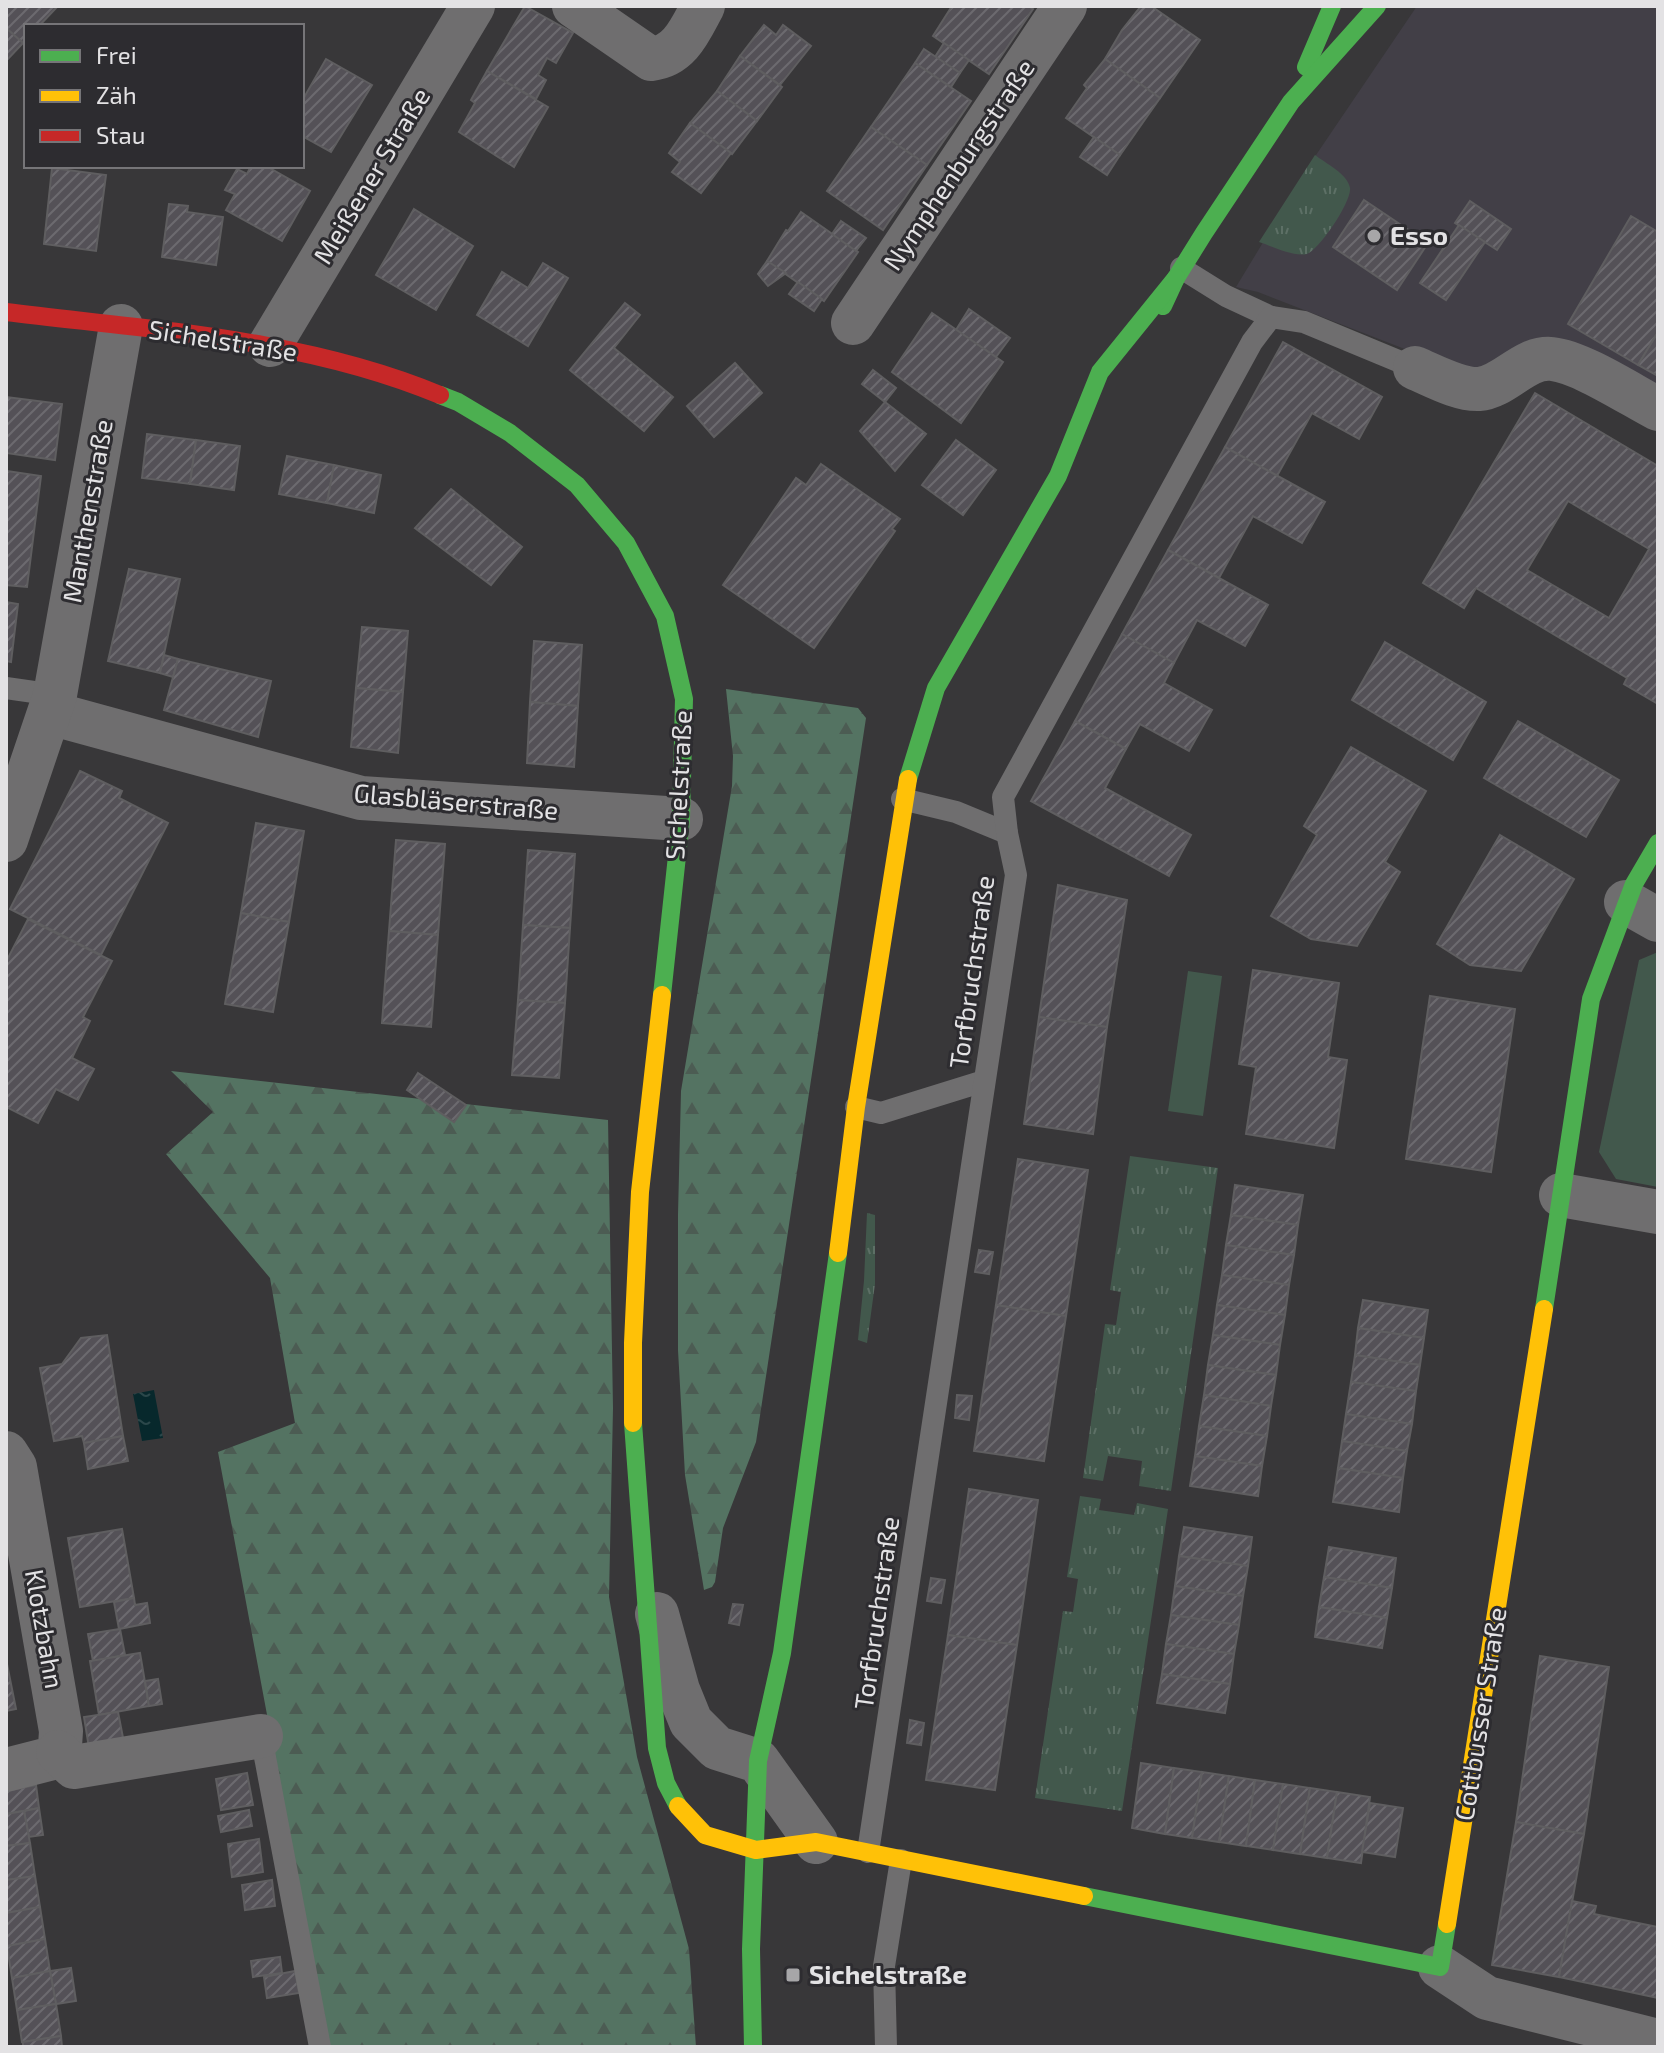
<svg xmlns="http://www.w3.org/2000/svg" width="1664" height="2053" font-family="'Exo 2',sans-serif">
<style>
.built{fill:#423f47}
.grass{fill:url(#grass-tufts)}
.forest{fill:url(#forest-firs)}
.park{fill:#42584c}
.water{fill:url(#water-ripples)}
.building{fill:url(#building-hatch);stroke:#5f5e60;stroke-width:2;fill-rule:evenodd}
.lines{fill:none;stroke-linecap:round;stroke-linejoin:round}
.lane{stroke:#6f6e6f;stroke-width:22}
.street{stroke:#6f6e6f;stroke-width:44}
.fast{stroke:#4caf50;stroke-width:18}
.slow{stroke:#ffc107;stroke-width:18}
.jam{stroke:#c62828;stroke-width:18}
.poi-dot{fill:#a7a6a8;stroke:#2d2c30;stroke-width:3}
.labels{text-anchor:middle;stroke-width:6;stroke-linejoin:round;paint-order:stroke}
.street-label{font-size:26px;fill:#e3e2e4;stroke:#2d2c30}
.poi-label{font-size:26px;font-weight:bold;fill:#e3e2e4;stroke:#2d2c30;text-anchor:start}
</style>
<defs>
<pattern id="grass-tufts" width="24" height="20" patternUnits="userSpaceOnUse" patternTransform="scale(2)"><rect width="24" height="20" fill="#42584c"/><path d="M3 7l-1-3M5 7V3M7 7l1-3M15 17l-1-3M17 17v-4M19 17l1-3" fill="none" stroke="#5d7066"/></pattern>
<pattern id="forest-firs" width="22" height="20" patternUnits="userSpaceOnUse" patternTransform="scale(2)"><rect width="22" height="20" fill="#547362"/><path d="M5 1l3.5 6h-7zM16 11l3.5 6h-7z" fill="#4c5c53"/></pattern>
<pattern id="water-ripples" width="26" height="14" patternUnits="userSpaceOnUse" patternTransform="scale(2)"><rect width="26" height="14" fill="#07282c"/><path d="M2 4q2-2 4 0t4 0M15 11q2-2 4 0t4 0" fill="none" stroke="#2b474a"/></pattern>
<pattern id="building-hatch" width="6" height="6" patternUnits="userSpaceOnUse" patternTransform="scale(2)"><rect width="6" height="6" fill="#545157"/><path d="M-1 1l2-2M0 6l6-6M5 7l2-2" fill="none" stroke="#6c6a6f"/></pattern>
</defs>
<rect width="100%" height="100%" fill="#383739"/>
<path class="built" d="M1417 6H1658V395L1580 347 1477 377 1258 292 1236 287 1316 155Z"/>
<g class="grass">
<path d="M1315 155C1325 163 1348 174 1350 188 1352 201 1319 250 1307 254 1293 257 1272 246 1259 242Z"/>
<path d="M1130 1156 1218 1168 1171 1491 1139 1486 1142 1461 1108 1456 1103 1481 1083 1478 1105 1324 1116 1325 1121 1292 1110 1290Z"/>
<path d="M867 1213 875 1215V1284L867 1343 858 1340 864 1281Z"/>
<path d="M1080 1496 1101 1499 1099 1510 1134 1515 1137 1503 1168 1509 1122 1811 1035 1798 1063 1611 1073 1612 1078 1579 1067 1577Z"/>
</g>
<g class="forest">
<path d="M726 689 858 708 866 718 756 1442 723 1528 715 1582 712 1587 704 1590 685 1475 678 1350V1215L681 1091 732 786 733 756Z"/>
<path d="M171 1071 608 1120 613 1408 609 1597 637 1757 689 1949 696 2047H329L218 1452 295 1423 270 1278 166 1154 213 1112Z"/>
</g>
<g class="park">
<path d="M1658 952V1187L1616 1179 1599 1152 1639 960Z"/>
<path d="M1188 971 1222 976 1203 1116 1168 1111Z"/>
</g>
<path class="water" d="M154 1390 163 1438 142 1441 133 1394Z"/>
<g class="building">
<path d="M6 6H58L39 26H26V40L23 43 6 28Z"/>
<path d="M525 6 573 33 556 63 547 58 538 75 546 80 536 99 487 71Z"/>
<path d="M952 6H1028L1033 9 989 74 933 36Z"/>
<path d="M1141 6H1151L1200 40 1160 98 1105 59 1122 30Z"/>
<path d="M764 25 776 35 783 25 811 46 780 85 740 56Z"/>
<path d="M6 28 23 43 6 61Z"/>
<path d="M944 43 969 60 960 73 935 57Z"/>
<path d="M924 49 960 73 951 87 915 63Z"/>
<path d="M740 56 782 87 757 121 717 91Z"/>
<path d="M326 59 372 85 331 152 302 136V101Z"/>
<path d="M1105 59 1160 98 1120 155 1066 118 1087 88 1084 85Z"/>
<path d="M915 63 971 101 927 165 871 127Z"/>
<path d="M487 71 548 107 514 167 459 132 475 103 471 100Z"/>
<path d="M717 91 757 121 732 154 690 123Z"/>
<path d="M690 123 731 153 701 193 672 172 680 162 669 153Z"/>
<path d="M871 127 927 165 883 230 827 191Z"/>
<path d="M1094 137 1120 155 1107 175 1080 157Z"/>
<path d="M251 166H266L310 191 282 241 226 210 235 194 225 190 237 169 247 174Z"/>
<path d="M52 168 106 175 96 251 44 244Z"/>
<path d="M1364 200 1428 243 1397 290 1333 247Z"/>
<path d="M1470 201 1511 229 1497 250 1455 223Z"/>
<path d="M169 204 188 206 187 212 223 217 216 265 162 257Z"/>
<path d="M414 209 473 246 436 310 376 275Z"/>
<path d="M801 212 858 252 824 301 767 261 786 230 788 231Z"/>
<path d="M1631 216 1658 232V332L1638 365 1568 324Z"/>
<path d="M841 221 866 238 856 251 832 234Z"/>
<path d="M1459 225 1485 242 1446 300 1420 283Z"/>
<path d="M767 261 786 273 768 286 758 274Z"/>
<path d="M543 263 568 278 528 346 477 315 502 272 528 288Z"/>
<path d="M798 282 822 299 814 311 789 294Z"/>
<path d="M625 303 640 315 614 348 673 397 644 431 570 370Z"/>
<path d="M969 309 1010 338 996 357 956 330Z"/>
<path d="M932 313 1003 362 961 423 892 372Z"/>
<path d="M1658 332V376L1638 365Z"/>
<path d="M1283 342 1382 397 1359 439 1312 413 1277 476 1225 447Z"/>
<path d="M735 363 762 393 714 437 687 406Z"/>
<path d="M873 370 896 388 885 402 862 384Z"/>
<path d="M1535 393 1658 466V704L1624 684 1627 678 1476 588 1464 608 1423 583ZM1568 501 1649 549 1609 618 1527 570Z"/>
<path d="M6 397 62 404 55 460 6 453Z"/>
<path d="M885 402 926 434 895 471 860 431Z"/>
<path d="M147 434 196 440 190 484 142 478Z"/>
<path d="M196 440 240 446 234 490 190 484Z"/>
<path d="M956 440 996 470 963 515 922 485Z"/>
<path d="M1225 447 1325 502 1302 543 1253 516 1219 578 1168 550Z"/>
<path d="M287 456 334 465 327 503 279 494Z"/>
<path d="M821 464 900 519 892 529 895 531 814 648 723 585 796 478 806 485Z"/>
<path d="M334 465 381 475 374 513 327 503Z"/>
<path d="M7 471 41 476 27 587 6 585Z"/>
<path d="M451 489 522 547 491 585 415 528Z"/>
<path d="M1168 550 1268 605 1245 646 1197 620 1174 663 1122 634Z"/>
<path d="M129 569 180 579 160 673 108 661Z"/>
<path d="M6 602 18 604 11 662 6 661Z"/>
<path d="M362 627 408 631 403 692 356 688Z"/>
<path d="M1122 634 1174 663 1164 683 1212 710 1189 751 1140 724 1126 749 1075 721Z"/>
<path d="M534 641 582 645 578 706 530 702Z"/>
<path d="M1385 642 1486 702 1453 760 1352 700Z"/>
<path d="M164 655 178 659 173 677 160 673Z"/>
<path d="M178 659 271 681 258 737 164 710Z"/>
<path d="M356 688 403 692 398 753 351 747Z"/>
<path d="M530 702 578 706 574 767 527 763Z"/>
<path d="M1075 721 1126 749 1105 788 1191 835 1169 876 1031 801Z"/>
<path d="M1518 721 1619 780 1586 837 1484 778Z"/>
<path d="M1351 747 1426 791 1385 862 1400 872 1357 946 1311 939 1271 916 1317 835 1304 826Z"/>
<path d="M80 771 122 791 119 798 168 823 101 955 10 909Z"/>
<path d="M256 823 304 831 289 922 241 913Z"/>
<path d="M1500 835 1574 879 1521 971 1470 965 1437 944Z"/>
<path d="M396 840 445 844 438 935 389 931Z"/>
<path d="M528 850 575 854 570 928 523 925Z"/>
<path d="M1058 885 1127 900 1107 1027 1039 1017Z"/>
<path d="M241 913 289 922 273 1012 225 1004Z"/>
<path d="M28 919 112 961 83 1017 90 1021 72 1058 94 1069 78 1100 56 1089 38 1123 6 1107V962Z"/>
<path d="M523 925 570 928 565 1003 518 1000Z"/>
<path d="M389 931 438 935 431 1027 382 1023Z"/>
<path d="M1253 970 1339 983 1328 1057 1347 1060 1334 1148 1246 1134 1256 1067 1239 1064Z"/>
<path d="M1430 996 1515 1009 1491 1172 1406 1159Z"/>
<path d="M518 1000 565 1003 559 1078 512 1075Z"/>
<path d="M1039 1017 1107 1027 1093 1134 1024 1124Z"/>
<path d="M418 1073 466 1105 454 1122 407 1090Z"/>
<path d="M1018 1159 1088 1170 1066 1316 996 1305Z"/>
<path d="M1235 1185 1303 1195 1298 1225 1231 1215Z"/>
<path d="M1231 1215 1298 1225 1294 1255 1226 1245Z"/>
<path d="M1226 1245 1294 1255 1289 1285 1222 1275Z"/>
<path d="M979 1250 993 1252 989 1274 975 1272Z"/>
<path d="M1222 1275 1289 1285 1285 1315 1217 1305Z"/>
<path d="M1363 1300 1428 1310 1424 1338 1358 1328Z"/>
<path d="M996 1305 1066 1316 1044 1461 974 1451Z"/>
<path d="M1217 1305 1285 1315 1280 1345 1213 1335Z"/>
<path d="M1358 1328 1424 1338 1420 1365 1355 1355Z"/>
<path d="M107 1335 123 1436 84 1443 82 1436 54 1441 40 1368 62 1364 81 1338Z"/>
<path d="M1213 1335 1280 1345 1276 1375 1208 1365Z"/>
<path d="M1355 1355 1420 1365 1416 1391 1351 1382Z"/>
<path d="M1208 1365 1276 1375 1271 1406 1204 1395Z"/>
<path d="M1351 1382 1416 1391 1412 1424 1346 1414Z"/>
<path d="M957 1395 972 1396 969 1420 955 1418Z"/>
<path d="M1204 1395 1271 1406 1267 1436 1199 1426Z"/>
<path d="M1346 1414 1412 1424 1407 1451 1342 1441Z"/>
<path d="M1199 1426 1267 1436 1262 1466 1195 1456Z"/>
<path d="M123 1436 128 1461 88 1469 84 1443Z"/>
<path d="M1342 1441 1407 1451 1403 1478 1338 1468Z"/>
<path d="M1195 1456 1262 1466 1258 1496 1190 1486Z"/>
<path d="M1338 1468 1403 1478 1399 1512 1333 1502Z"/>
<path d="M969 1489 1038 1500 1017 1645 948 1635Z"/>
<path d="M1184 1527 1252 1537 1248 1566 1179 1556Z"/>
<path d="M122 1529 134 1598 80 1607 68 1538Z"/>
<path d="M1329 1547 1396 1558 1392 1588 1324 1577Z"/>
<path d="M1179 1556 1248 1566 1243 1596 1175 1586Z"/>
<path d="M1324 1577 1392 1588 1387 1618 1319 1607Z"/>
<path d="M931 1578 945 1580 941 1603 927 1601Z"/>
<path d="M1175 1586 1243 1596 1239 1625 1171 1615Z"/>
<path d="M134 1598 135 1605 147 1603 150 1623 119 1629 114 1602Z"/>
<path d="M733 1604 743 1605 739 1625 729 1623Z"/>
<path d="M1319 1607 1387 1618 1382 1648 1315 1637Z"/>
<path d="M1171 1615 1239 1625 1234 1654 1166 1644Z"/>
<path d="M120 1629 125 1655 93 1661 88 1634Z"/>
<path d="M948 1635 1017 1645 995 1790 926 1780Z"/>
<path d="M1166 1644 1234 1654 1230 1684 1162 1674Z"/>
<path d="M140 1653 149 1706 99 1715 90 1661Z"/>
<path d="M1540 1656 1609 1667 1584 1834 1516 1822Z"/>
<path d="M6 1659 16 1709 6 1711Z"/>
<path d="M1162 1674 1230 1684 1225 1713 1157 1703Z"/>
<path d="M158 1679 162 1704 149 1706 145 1681Z"/>
<path d="M118 1712 125 1748 90 1754 84 1717Z"/>
<path d="M910 1720 924 1723 921 1745 907 1743Z"/>
<path d="M1141 1763 1174 1768 1165 1834 1132 1828Z"/>
<path d="M1174 1768 1202 1772 1192 1838 1165 1834Z"/>
<path d="M1202 1772 1229 1776 1219 1842 1192 1838Z"/>
<path d="M247 1773 253 1805 221 1810 216 1779Z"/>
<path d="M1229 1776 1255 1780 1246 1846 1219 1842Z"/>
<path d="M1255 1780 1283 1784 1273 1850 1246 1846Z"/>
<path d="M1283 1784 1310 1788 1300 1854 1273 1850Z"/>
<path d="M36 1785 39 1808 6 1814V1791Z"/>
<path d="M1310 1788 1337 1792 1327 1858 1300 1854Z"/>
<path d="M1337 1792 1370 1797 1361 1863 1327 1858Z"/>
<path d="M1370 1803 1403 1808 1395 1857 1362 1852Z"/>
<path d="M39 1808 43 1835 29 1837 24 1811Z"/>
<path d="M249 1810 252 1826 221 1832 218 1816Z"/>
<path d="M24 1811 30 1843 6 1846V1814Z"/>
<path d="M1516 1822 1584 1834 1559 1977 1492 1965Z"/>
<path d="M259 1839 263 1872 232 1877 228 1844Z"/>
<path d="M30 1843 35 1876 6 1880V1846Z"/>
<path d="M35 1876 40 1907 6 1913V1880Z"/>
<path d="M272 1880 275 1906 245 1910 242 1885Z"/>
<path d="M1572 1901 1596 1906 1594 1914 1658 1927V1998L1559 1977Z"/>
<path d="M40 1907 45 1939 7 1946 6 1913Z"/>
<path d="M45 1939 50 1971 12 1978 7 1946Z"/>
<path d="M280 1957 282 1973 253 1977 251 1961Z"/>
<path d="M71 1968 76 2001 56 2004 50 1971Z"/>
<path d="M50 1971 56 2004 17 2010 12 1978Z"/>
<path d="M295 1971 299 1993 267 1998 264 1977Z"/>
<path d="M56 2004 61 2036 22 2042 17 2010Z"/>
<path d="M61 2036 62 2047H23V2042Z"/>
</g>
<g class="lines">
<g class="lane">
<path d="M1181 268 1226 296 1271 317"/>
<path d="M6 688 55 695"/>
<path d="M902 799 956 812 1007 833"/>
<path d="M856 1107 881 1113 984 1081"/>
<path d="M261 1736 320 2047"/>
<path d="M868 1852 1016 875 1007 833 1003 797 1252 342 1271 317 1304 322 1415 368"/>
<path d="M886 2047 884 1966 901 1860"/>
</g>
<g class="street">
<path d="M574 6 651 59C680 56 690 30 703 6"/>
<path d="M853 323 1065 6"/>
<path d="M270 345 473 6"/>
<path d="M1415 368C1434 376 1459 390 1479 389 1505 387 1524 356 1552 359 1581 362 1631 395 1658 409"/>
<path d="M50 713 361 798 681 819"/>
<path d="M6 840 55 695 121 326"/>
<path d="M1626 902 1658 920"/>
<path d="M1561 1195 1658 1212"/>
<path d="M6 1453 15 1467 61 1731 60 1746 53 1758 6 1770"/>
<path d="M657 1614 678 1690 691 1722 717 1748 758 1761 816 1842"/>
<path d="M58 1752 74 1767 261 1736"/>
<path d="M1440 1967 1487 1998 1658 2041"/>
</g>
<g class="fast">
<path d="M1306 67 1332 6"/>
<path d="M1163 306 1176 278 1204 233 1291 102 1377 6"/>
<path d="M440 395 458 402 510 433 577 485 626 543 665 616 684 699 681 819 662 995"/>
<path d="M908 779 936 688 1058 476 1100 372 1176 278"/>
<path d="M1544 1309 1591 999 1634 884 1658 843"/>
<path d="M633 1423 657 1748 666 1783 678 1806"/>
<path d="M1084 1896 1440 1967 1447 1924"/>
<path d="M753 2047 751 1949 758 1761 782 1653 838 1253"/>
</g>
<g class="slow">
<path d="M838 1253 856 1107 908 779"/>
<path d="M633 1423V1343L640 1192 662 995"/>
<path d="M678 1806 705 1835 756 1850 816 1842 1084 1896"/>
<path d="M1447 1924 1544 1309"/>
</g>
<path class="jam" d="M6 312C151 330 303 338 440 395"/>
</g>
<g class="poi-dot">
<circle cx="1374" cy="236" r="8"/>
<rect x="785" y="1967" width="16" height="16" rx="4"/>
</g>
<g class="labels">
<g class="street-label">
<text transform="translate(959 165) rotate(-56)" y="9">Nymphenburgstraße</text>
<text transform="translate(372 176) rotate(-59)" y="9">Meißener Straße</text>
<text transform="translate(223 341) rotate(9)" y="9">Sichelstraße</text>
<text transform="translate(88 511) rotate(-80)" y="9">Manthenstraße</text>
<text transform="translate(679 785) rotate(-87)" y="9">Sichelstraße</text>
<text transform="translate(456 802) rotate(5)" y="9">Glasbläserstraße</text>
<text transform="translate(972 972) rotate(-82)" y="9">Torfbruchstraße</text>
<text transform="translate(877 1613) rotate(-82)" y="9">Torfbruchstraße</text>
<text transform="translate(44 1629) rotate(80)" y="9">Klotzbahn</text>
<text transform="translate(1481 1714) rotate(-81)" y="9">Cottbusser Straße</text>
</g>
<g class="poi-label">
<text x="1390" y="245">Esso</text>
<text x="809" y="1984">Sichelstraße</text>
</g>
</g>
<rect width="1664" height="2053" fill="none" stroke="#e3e2e4" stroke-width="16"/>
<rect x="24" y="24" width="280" height="144" fill="#2d2c30" stroke="#767578" stroke-width="2"/>
<rect x="40" y="50" width="40" height="12" fill="#4caf50" stroke="#767578" stroke-width="2"/>
<text x="96" y="64" font-size="24" fill="#e3e2e4">Frei</text>
<rect x="40" y="90" width="40" height="12" fill="#ffc107" stroke="#767578" stroke-width="2"/>
<text x="96" y="104" font-size="24" fill="#e3e2e4">Zäh</text>
<rect x="40" y="130" width="40" height="12" fill="#c62828" stroke="#767578" stroke-width="2"/>
<text x="96" y="144" font-size="24" fill="#e3e2e4">Stau</text>
</svg>
